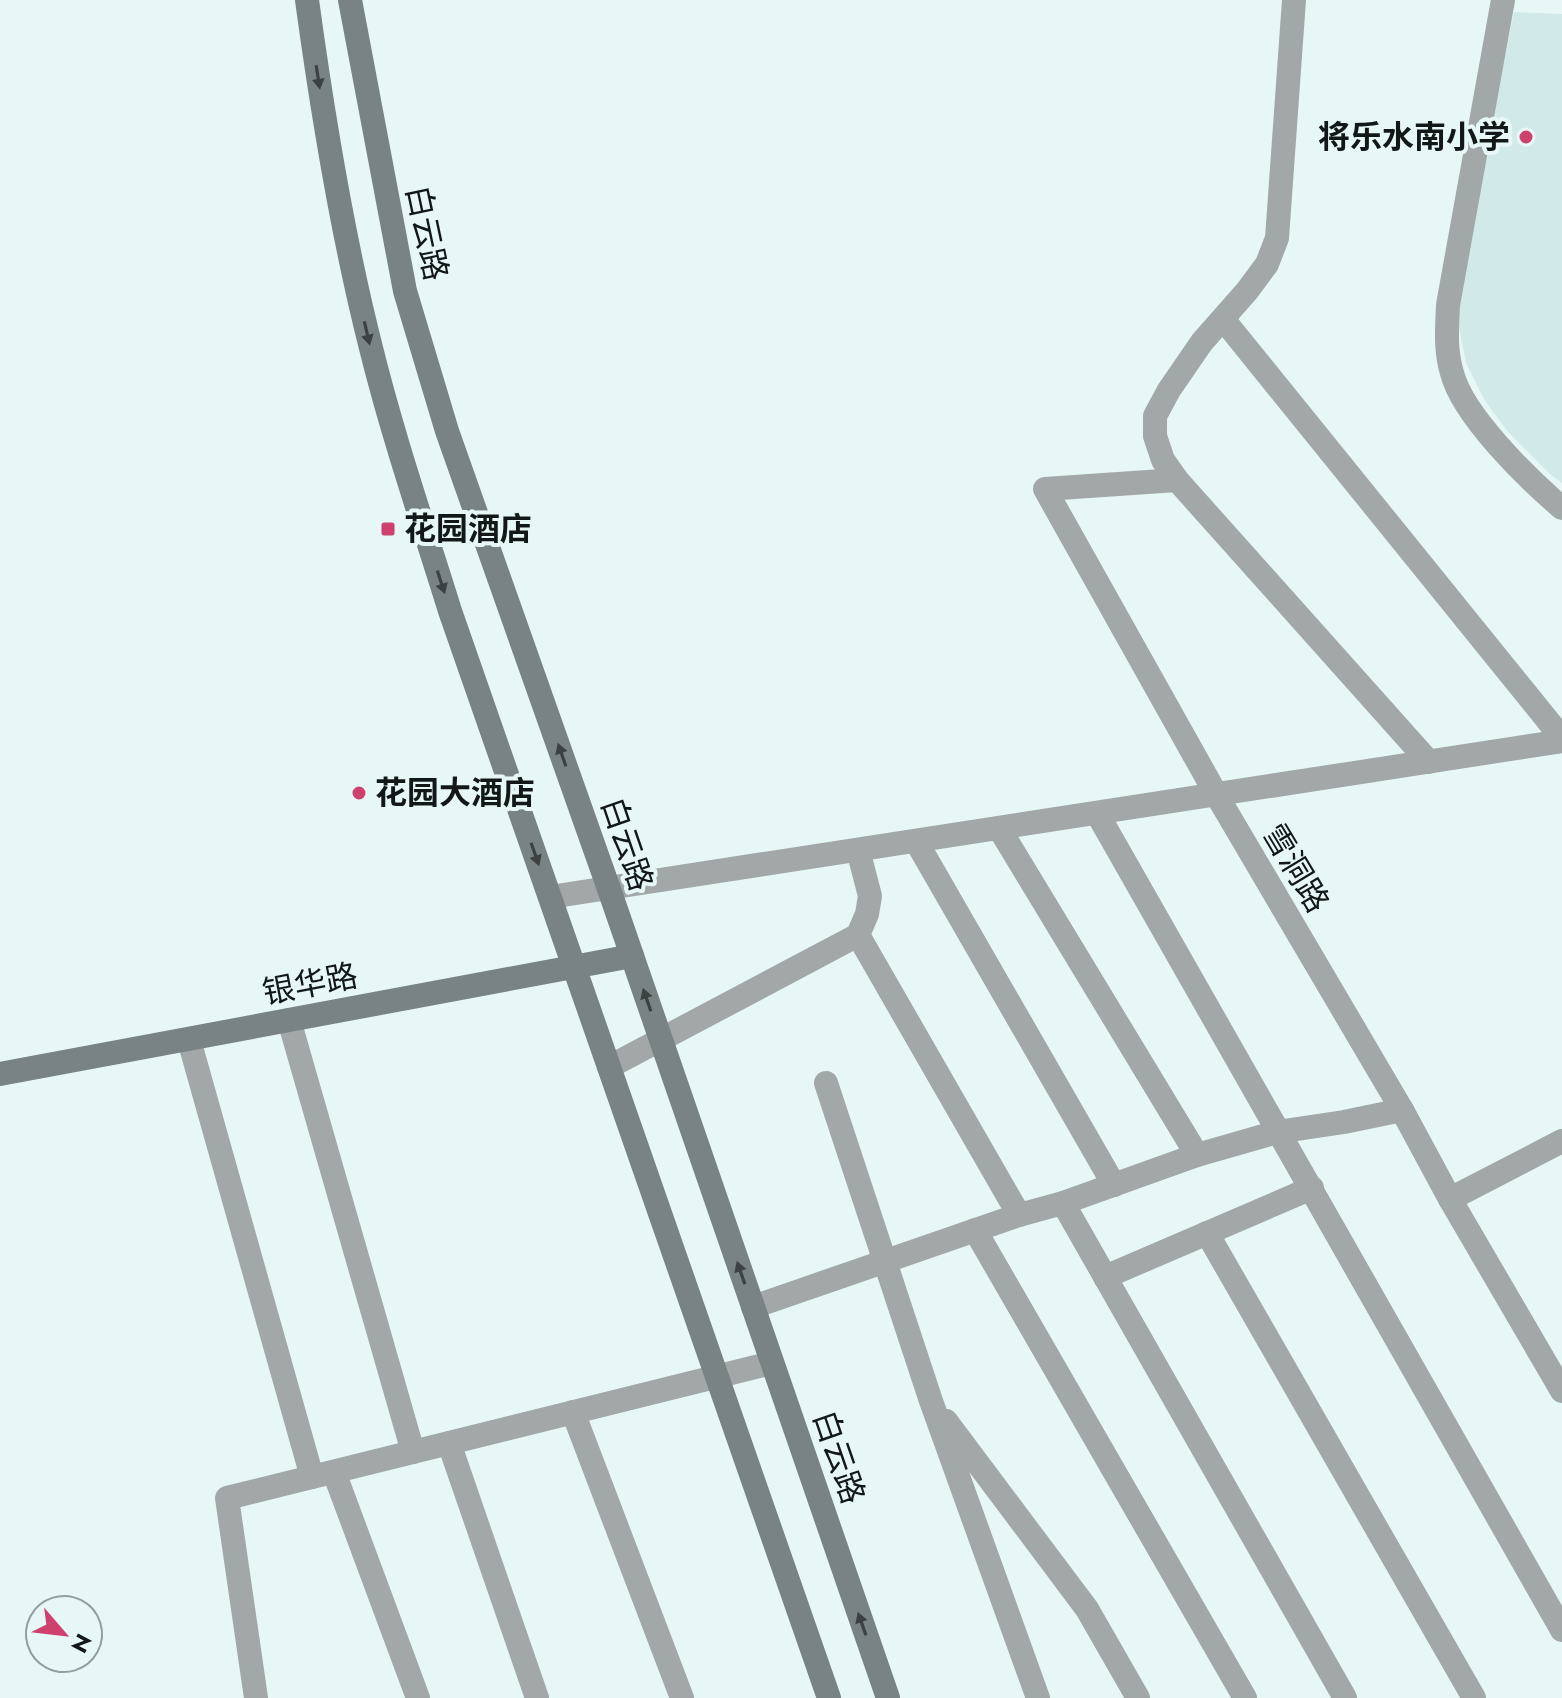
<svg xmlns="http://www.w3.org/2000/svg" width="1562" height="1698" font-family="Jost,'Noto Sans SC',sans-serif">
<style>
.built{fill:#d1eae9}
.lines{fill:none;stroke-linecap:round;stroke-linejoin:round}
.minor{stroke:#a1a8a7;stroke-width:24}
.secondary{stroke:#7a8383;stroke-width:24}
.oneway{fill:#3c4242}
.poi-dot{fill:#ce416f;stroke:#e7f7f6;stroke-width:3}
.labels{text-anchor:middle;stroke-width:8;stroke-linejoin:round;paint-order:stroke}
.poi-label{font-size:32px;font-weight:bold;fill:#121717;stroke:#e7f7f6;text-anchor:start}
.street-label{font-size:32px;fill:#121717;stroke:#e7f7f6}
</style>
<rect width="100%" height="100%" fill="#e7f7f6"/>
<path class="built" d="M1514 12 1562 14V483L1550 474 1509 433 1485 401 1466 363 1458 322 1465 261Z"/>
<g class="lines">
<g class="minor">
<path d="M1294 0 1277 238 1267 264 1247 291 1202 342 1169 390 1155 416V436L1163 460 1177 480 1429 762"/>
<path d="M1503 0 1448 305C1447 328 1445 350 1452 373 1463 416 1528 479 1562 508"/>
<path d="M1223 319 1562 738"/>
<path d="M1177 480 1045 489 1216 794 1402 1110 1450 1199 1562 1391"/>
<path d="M1097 813 1562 1630"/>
<path d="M999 828 1197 1155"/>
<path d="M916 841 1114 1185"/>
<path d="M550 897 1562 741"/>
<path d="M858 935 867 914 870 896 858 850"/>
<path d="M289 1020 413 1452"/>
<path d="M189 1040 312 1477"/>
<path d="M609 1067 858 935 1019 1215"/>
<path d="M826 1083 931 1401 1038 1698"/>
<path d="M1450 1199 1562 1141"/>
<path d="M1063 1203 1345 1698"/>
<path d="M975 1230 1245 1698"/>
<path d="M1207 1233 1474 1698"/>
<path d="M1105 1277 1312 1188"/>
<path d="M753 1307 1019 1215 1063 1203 1197 1155 1277 1132 1344 1122 1402 1110"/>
<path d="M573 1412 682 1698"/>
<path d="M946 1421 1087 1609 1138 1698"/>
<path d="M449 1443 537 1698"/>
<path d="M334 1472 418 1698"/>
<path d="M256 1698 227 1498 772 1363"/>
</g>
<g class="secondary">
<path d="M307 0C323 117 342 234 371 348 393 437 423 524 450 611L829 1698"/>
<path d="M350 0 405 291 447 431 609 889 888 1698"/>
<path d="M0 1074 632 956"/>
</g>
</g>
<defs><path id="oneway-solid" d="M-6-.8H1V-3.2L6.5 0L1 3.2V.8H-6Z" transform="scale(2)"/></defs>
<g class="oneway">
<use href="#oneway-solid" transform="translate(318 77) rotate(81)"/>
<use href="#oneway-solid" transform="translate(367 333) rotate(77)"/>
<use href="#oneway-solid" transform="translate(441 582) rotate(72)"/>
<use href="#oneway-solid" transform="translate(562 755) rotate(-109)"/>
<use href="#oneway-solid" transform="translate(535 854) rotate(71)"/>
<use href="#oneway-solid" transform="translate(647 1000) rotate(-109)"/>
<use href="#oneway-solid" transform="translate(741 1273) rotate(-109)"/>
<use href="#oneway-solid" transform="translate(862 1624) rotate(-109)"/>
</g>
<g class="poi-dot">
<circle cx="1526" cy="137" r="8"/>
<rect x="380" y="521" width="16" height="16" rx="4"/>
<circle cx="359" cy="793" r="8"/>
</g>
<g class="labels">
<g class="poi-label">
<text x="1510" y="148" text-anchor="end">将乐水南小学</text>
<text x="404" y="540">花园酒店</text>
<text x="375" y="804">花园大酒店</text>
</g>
<g class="street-label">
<text transform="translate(427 233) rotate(78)" y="11">白云路</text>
<text transform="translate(627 844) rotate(71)" y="11">白云路</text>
<text transform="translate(1296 868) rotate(59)" y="11">雪洞路</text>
<text transform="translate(310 984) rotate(-11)" y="11">银华路</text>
<text transform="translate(839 1457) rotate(71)" y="11">白云路</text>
</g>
</g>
<g transform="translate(64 1634) rotate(118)"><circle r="38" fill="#e7f7f6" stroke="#929d9d" stroke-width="2"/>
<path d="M0-6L14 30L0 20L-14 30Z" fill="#ce416f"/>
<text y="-12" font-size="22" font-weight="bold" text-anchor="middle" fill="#121717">N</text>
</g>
</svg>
